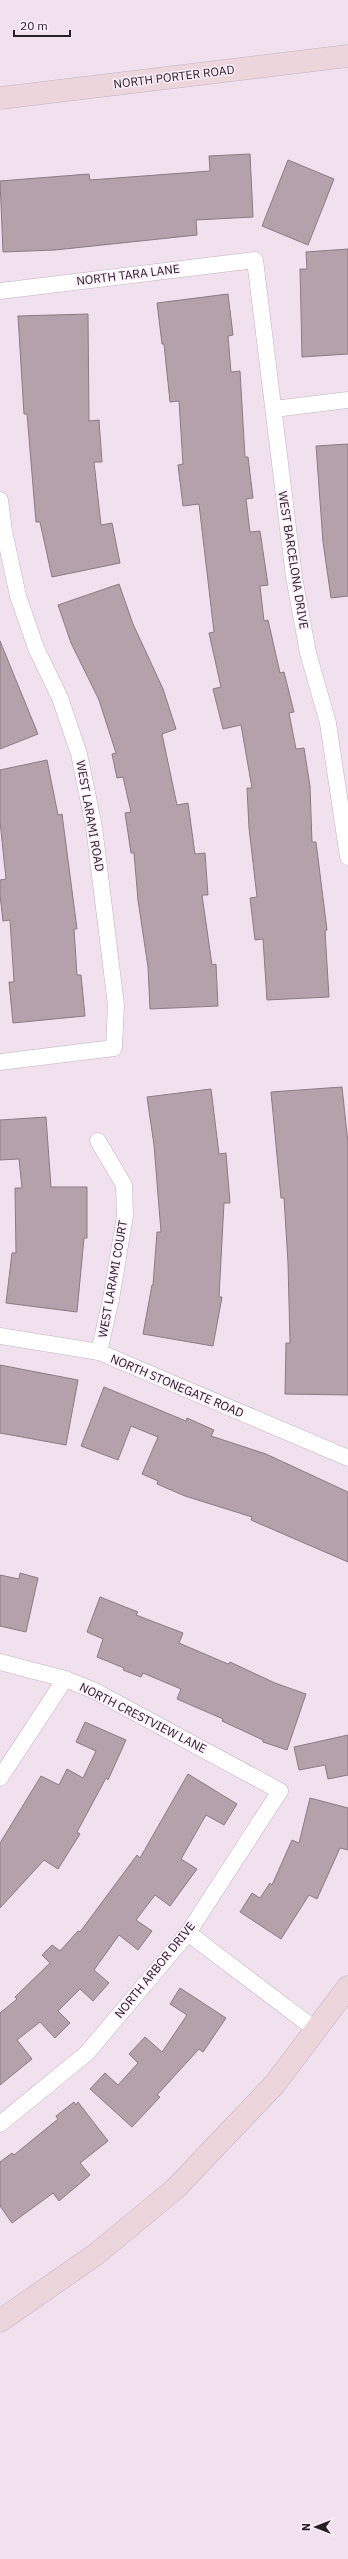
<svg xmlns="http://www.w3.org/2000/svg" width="348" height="2559" font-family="'IBM Plex Sans',sans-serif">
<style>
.building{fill:#b4a1aa;stroke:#8c7a83}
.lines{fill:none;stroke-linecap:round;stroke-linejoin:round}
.street-casing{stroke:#c1b2bf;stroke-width:17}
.secondary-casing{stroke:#c1b2bf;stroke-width:23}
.street{stroke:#fff;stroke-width:16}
.secondary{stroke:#ecd6dc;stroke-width:22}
.labels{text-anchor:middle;stroke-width:3;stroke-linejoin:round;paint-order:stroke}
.street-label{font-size:12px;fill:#272126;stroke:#feeefc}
</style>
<rect width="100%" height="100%" fill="#f1e1ef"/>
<g class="building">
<path d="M250 154 253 217 196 220 197 235 55 250 3 252 0 181 89 174 90 180 210 171 209 156Z"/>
<path d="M288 160 334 179 308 245 262 226Z"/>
<path d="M348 249V354L302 357 300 269H307L306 252Z"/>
<path d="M228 294 233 335 228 336 231 372 240 371 245 457H248L253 498 246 499 250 532 260 531 268 585 260 586 264 621 268 620 280 673 284 672 294 712 289 713 296 749 304 748 310 786 312 842H316L327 930 325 931 329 997 267 1000 263 939 255 940 250 898 257 897 249 828 247 788H252L241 725 223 729 213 689 221 687 209 633 214 632 199 504 183 506 178 465 183 464 179 401 170 402 164 344H162L157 303Z"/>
<path d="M88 314 89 421 99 420 102 462H94L101 525 112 523 120 563 52 577 40 522H36L27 414H24L18 316Z"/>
<path d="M348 444V596L331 598 323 542 316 446Z"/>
<path d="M119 584 133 624 163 689 176 729 162 734 177 805 188 803 195 854 205 853 208 895H202L212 965 216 964 218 1006 150 1009 148 967 138 900 134 853H131L125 813 131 812 123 777 117 778 112 754 116 753 99 700 71 643 58 605Z"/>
<path d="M0 641 38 734 0 749Z"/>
<path d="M47 760 58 815 62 814 77 929H74L77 975H81L85 1016 13 1023 9 982H14L10 920 3 921 0 895V880L6 879 0 821V770Z"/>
<path d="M342 1087 348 1143V1395L285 1394 286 1343H290L288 1263 284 1198H281L271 1092Z"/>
<path d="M211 1089 219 1154 226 1153 230 1203H224L219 1297H222L213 1346 143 1334 152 1285H153L157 1232H161L154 1145 147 1097Z"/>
<path d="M46 1117 51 1187H87V1238H84L77 1312 6 1303 12 1253H16L15 1188H22L19 1159 0 1160V1120Z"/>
<path d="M0 1365 78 1380 66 1445 0 1433Z"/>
<path d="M104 1387 186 1421 187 1418 214 1430 211 1436 266 1454 348 1492V1562L251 1520 252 1517 185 1496 157 1484 158 1481 142 1474 158 1437 131 1426 118 1460 81 1446Z"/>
<path d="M20 1573 38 1578 26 1632 0 1626V1575L19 1579Z"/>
<path d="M100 1597 138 1612 136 1615 183 1633 179 1643 228 1664 230 1662 275 1683 306 1694 287 1750 263 1742V1740L222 1721 223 1719 177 1699 181 1689 143 1673 141 1677 123 1670 124 1668 97 1657 103 1639 87 1632Z"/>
<path d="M85 1722 126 1740 108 1780 106 1778 77 1832 80 1834 58 1869 44 1860 0 1908V1843L41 1776 59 1785 67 1769 83 1778 96 1751 76 1742Z"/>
<path d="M348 1735V1775L328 1779 325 1765 299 1770 294 1747Z"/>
<path d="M188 1774 237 1804 224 1825 206 1815 181 1859 197 1869 170 1906 155 1895 136 1920 152 1931 138 1950 119 1935 94 1970 109 1983 93 2001 80 1989 58 2011 70 2023 55 2038 40 2022 17 2040 32 2059 0 2085V2013L17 1999 15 1997 50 1963 42 1955 52 1945 60 1951 78 1931 80 1932 137 1855 140 1858Z"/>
<path d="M310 1798 348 1808V1850L340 1848 317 1899 309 1895 281 1939 240 1912 252 1893 260 1898 270 1883 272 1885 292 1840 299 1843Z"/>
<path d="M180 1988 226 2018 203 2052 199 2049 157 2095 160 2097 132 2127 90 2089 105 2073 118 2085 138 2063 129 2054 145 2037 162 2052 187 2015 170 2004Z"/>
<path d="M74 2102 76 2105 78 2102 108 2141 80 2163 90 2175 59 2201 53 2193 12 2223 0 2206V2162L12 2153 14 2155 58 2119 56 2116Z"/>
</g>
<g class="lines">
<g class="street-casing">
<g id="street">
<path d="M0 291 255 260 294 577 308 653 328 723 348 857"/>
<path d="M274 409 348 400"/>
<path d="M0 500 4 531 18 596 36 648 60 698 79 754 94 827 116 1005 114 1048 0 1062"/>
<path d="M98 1141 124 1185 125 1216 111 1299 99 1352"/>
<path d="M0 1336 99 1352 348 1458"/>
<path d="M0 1662 65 1679 95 1691 280 1791 188 1933 87 2053 0 2124"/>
<path d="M0 1778 65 1679"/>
<path d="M188 1933 316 2030"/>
</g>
</g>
<g class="secondary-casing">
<g id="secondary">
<path d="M0 98 348 56"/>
<path d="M0 2321 95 2255 175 2189 274 2085 348 1987"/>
</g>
</g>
<use href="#street" class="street"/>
<use href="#secondary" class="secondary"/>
</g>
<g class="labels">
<g class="street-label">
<text transform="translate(174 77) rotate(-7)" y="4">NORTH PORTER ROAD</text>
<text transform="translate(128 275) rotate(-7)" y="4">NORTH TARA LANE</text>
<text transform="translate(293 560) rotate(81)" y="4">WEST BARCELONA DRIVE</text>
<text transform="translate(90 816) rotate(80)" y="4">WEST LARAMI ROAD</text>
<text transform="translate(113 1279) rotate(-80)" y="4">WEST LARAMI COURT</text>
<text transform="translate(177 1386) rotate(23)" y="4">NORTH STONEGATE ROAD</text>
<text transform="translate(143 1718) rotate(27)" y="4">NORTH CRESTVIEW LANE</text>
<text transform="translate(155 1970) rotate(-51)" y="4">NORTH ARBOR DRIVE</text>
</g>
</g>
<g transform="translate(316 2527) rotate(270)" stroke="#feeefc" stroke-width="3" paint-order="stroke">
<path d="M0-3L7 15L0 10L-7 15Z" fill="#272126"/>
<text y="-6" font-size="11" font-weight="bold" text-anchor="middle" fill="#272126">N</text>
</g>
<path d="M14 30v6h56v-6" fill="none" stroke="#272126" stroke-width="2"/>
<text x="20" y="30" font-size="12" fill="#272126" stroke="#feeefc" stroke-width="3" paint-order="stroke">20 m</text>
</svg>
